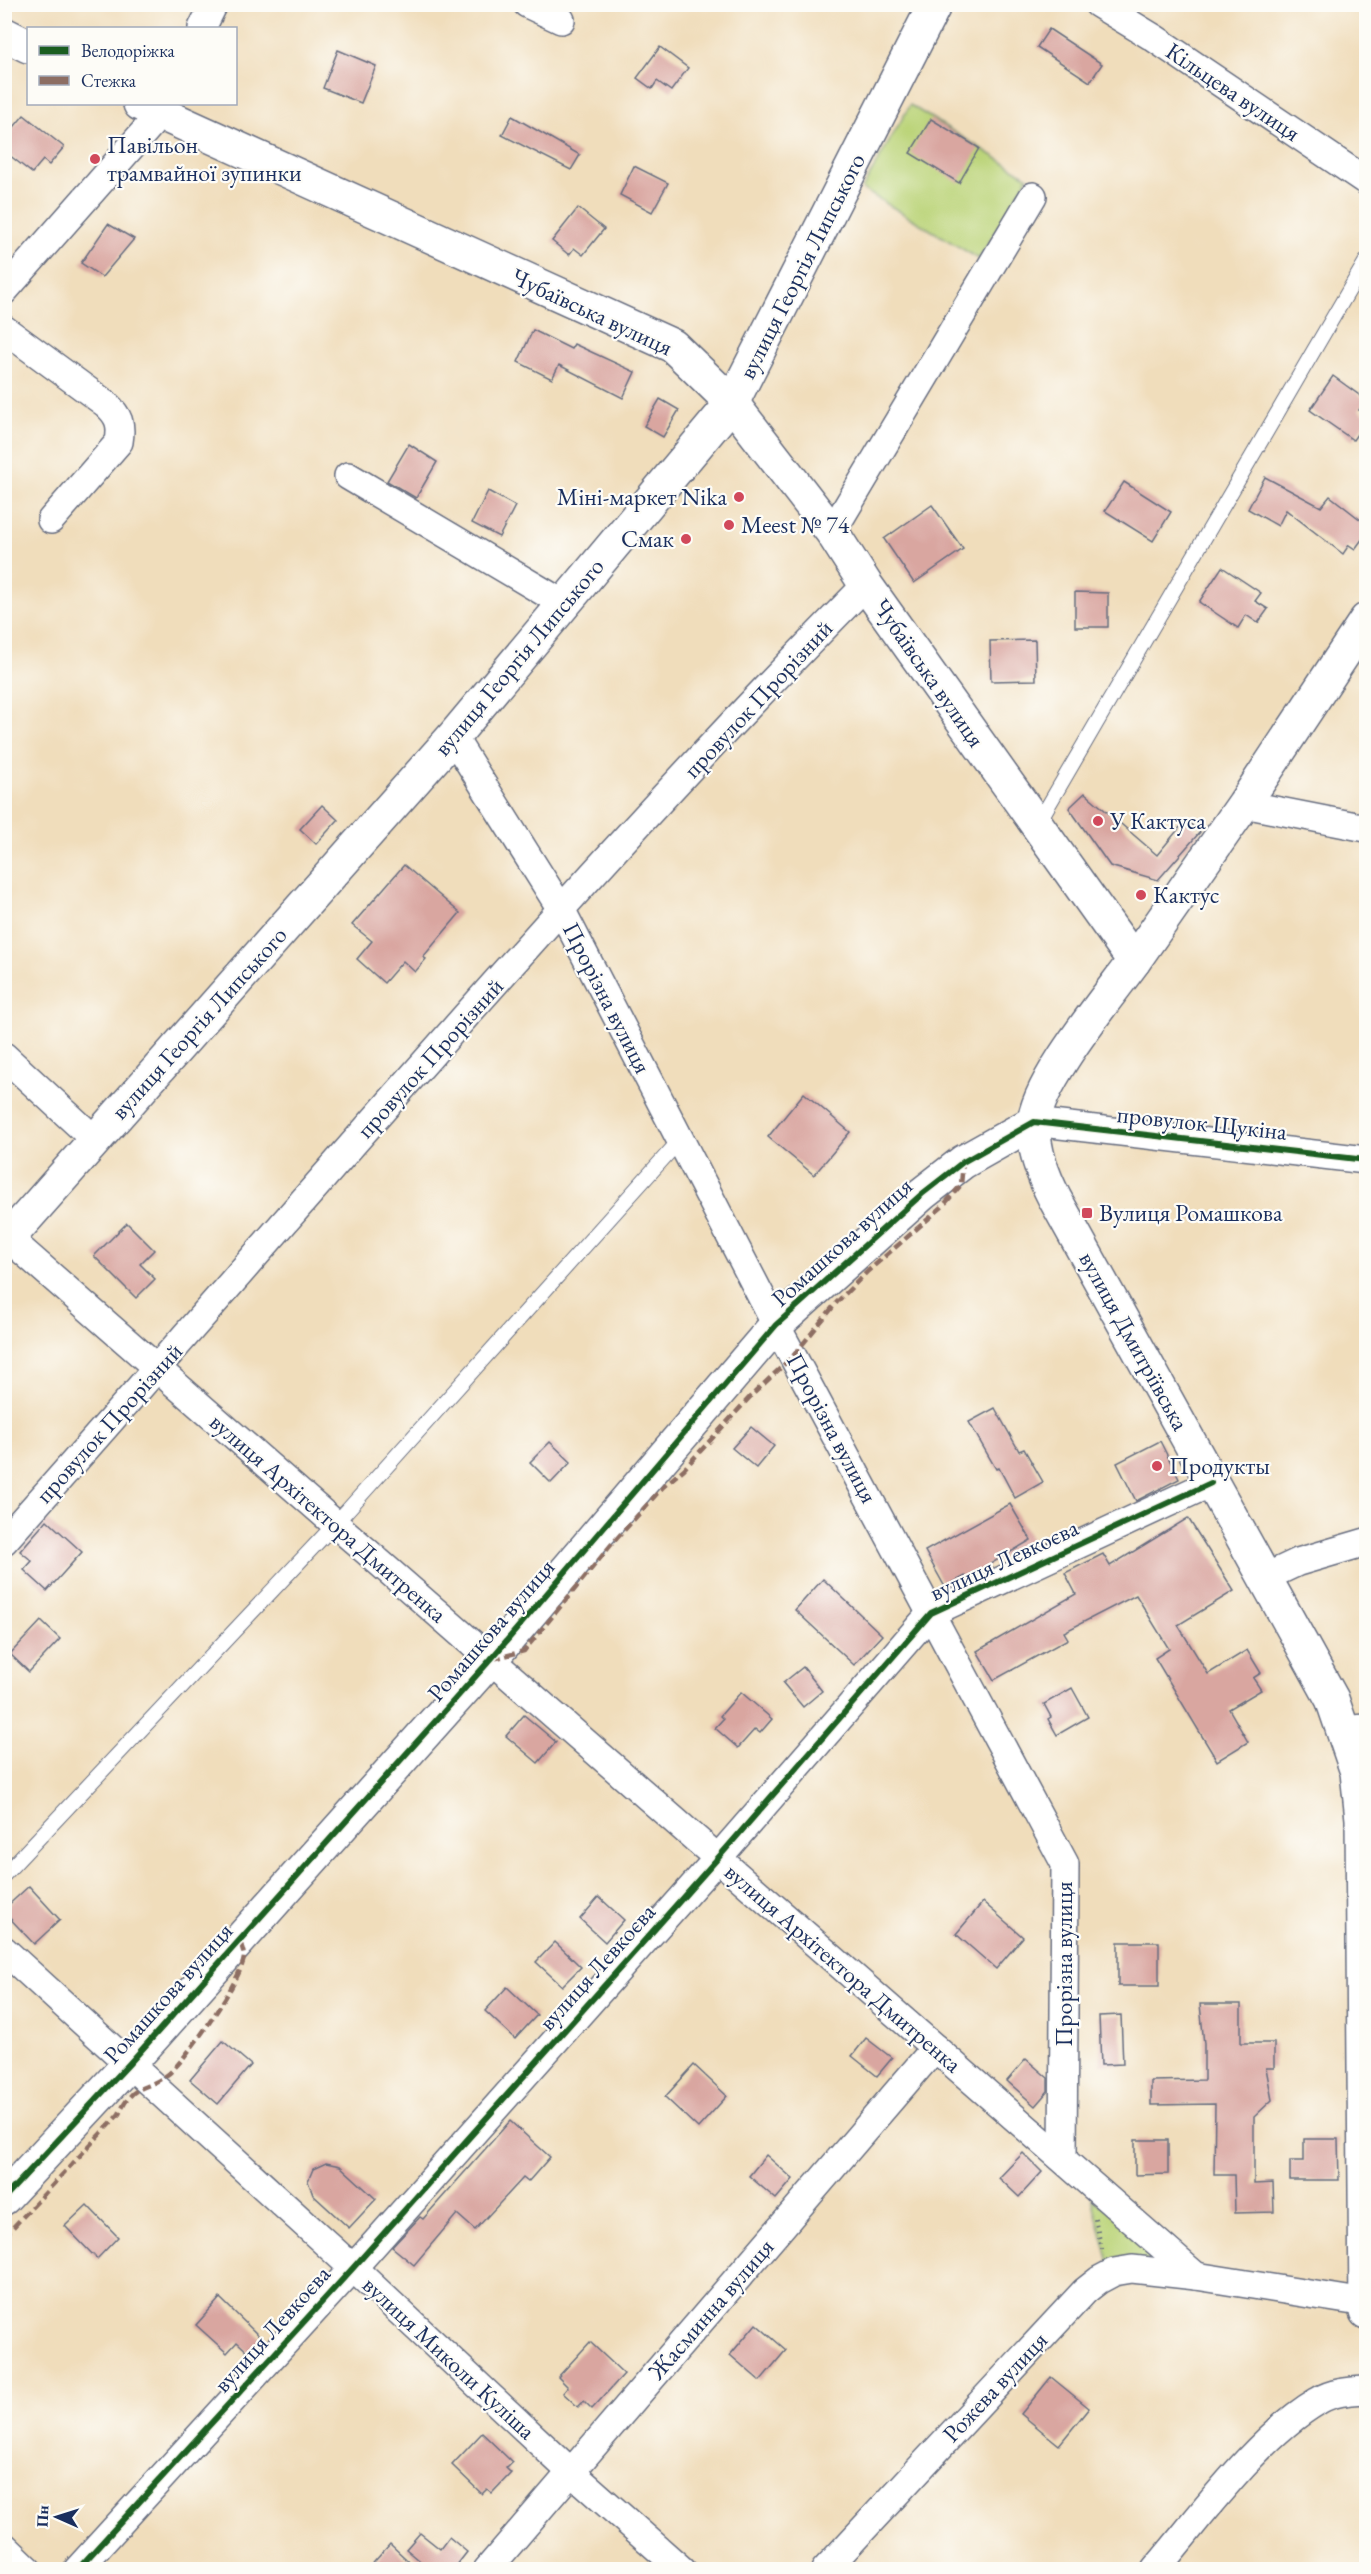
<svg xmlns="http://www.w3.org/2000/svg" width="1371" height="2574" font-family="'EB Garamond',serif">
<style>
.green{fill:#bbd479;stroke:#6b826c;stroke-width:1.5}
.building{fill:#d9a6a0}
.lines{fill:none;stroke-linecap:round;stroke-linejoin:round}
.service-casing{stroke:#666c7f;stroke-width:16}
.minor-casing{stroke:#666c7f;stroke-width:30}
.tertiary-casing{stroke:#666c7f;stroke-width:36}
.secondary-casing{stroke:#666c7f;stroke-width:36}
.path{stroke:#666c7f;stroke-width:4;stroke-dasharray:1.5 4.5;stroke-linecap:butt}
.service{stroke:#fff;stroke-width:14}
.minor{stroke:#fff;stroke-width:27}
.tertiary{stroke:#fff;stroke-width:33}
.secondary{stroke:#fff;stroke-width:33}
.quiet{stroke:#8d6e63;stroke-width:4.5;stroke-dasharray:9 4.5;stroke-linecap:butt}
.cycleway-casing{stroke:#fdfcf7;stroke-width:10}
.cycleway{stroke:#1b5e20;stroke-width:6}
.poi-dot{fill:#d1495b;stroke:#fdfcf7;stroke-width:2}
.labels{text-anchor:middle;stroke-width:4.5;stroke-linejoin:round;paint-order:stroke}
.street-label{font-size:24px;fill:#1b2f5e;stroke:#fdfcf7}
.poi-label{font-size:24px;fill:#1b2f5e;stroke:#fdfcf7;text-anchor:start}
</style>
<rect width="100%" height="100%" fill="#fdfcf7"/>
<filter id="ink" filterUnits="userSpaceOnUse"><feTurbulence type="fractalNoise" baseFrequency=".0167" numOctaves="2"/><feDisplacementMap in="SourceGraphic" scale="12" xChannelSelector="R" yChannelSelector="G"/><feConvolveMatrix kernelMatrix="1 2 1 2 8 2 1 2 1" color-interpolation-filters="sRGB"/></filter>
<filter id="wash" filterUnits="userSpaceOnUse"><feTurbulence type="fractalNoise" baseFrequency=".008" numOctaves="4" result="noise"/><feDisplacementMap in="SourceGraphic" scale="24" xChannelSelector="R" yChannelSelector="G"/><feGaussianBlur stdDeviation="1.35" result="paint"/><feColorMatrix in="noise" values="0 0 0 0 0 0 0 0 0 0 0 0 0 0 0 0 0 1.4 0 .05"/><feComposite in="paint" operator="in"/></filter>
<g filter="url(#wash)">
<rect width="100%" height="100%" fill="#f0ddbb"/>
<g class="green">
<path d="M910 105 1028 177 979 259 862 189Z"/>
<path d="M1092 2198 1156 2246 1149 2265 1109 2263Z"/>
</g>
<g id="blocks">
<g class="building">
<path d="M1049 29 1102 64 1090 82 1037 47Z"/>
<path d="M660 47 688 68 671 91 657 81 652 89 637 78Z"/>
<path d="M338 50 376 66 361 103 323 88Z"/>
<path d="M24 115 64 147 49 165 43 160 32 173 4 151V139Z"/>
<path d="M512 116 580 155 571 170 502 135Z"/>
<path d="M931 119 979 148 959 183 910 153Z"/>
<path d="M634 166 668 183 652 212 620 195Z"/>
<path d="M578 208 604 229 583 255 574 248 569 255 552 241Z"/>
<path d="M108 224 134 239 102 277 81 263Z"/>
<path d="M533 330 571 349 574 344 635 372 623 398 559 365 552 379 518 362Z"/>
<path d="M1333 376 1366 400 1359 410 1366 415V421L1353 440 1310 410Z"/>
<path d="M660 399 679 410 663 437 644 426Z"/>
<path d="M409 444 437 462 416 498 387 481Z"/>
<path d="M1265 477 1321 507 1330 496 1366 524V534L1355 549 1349 545 1343 554 1286 510 1278 526 1248 509Z"/>
<path d="M1124 482 1171 512 1153 541 1105 511Z"/>
<path d="M488 491 515 506 499 537 472 523Z"/>
<path d="M932 505 963 549 914 583 884 539Z"/>
<path d="M1222 567 1261 593 1255 601 1268 609 1258 623 1246 615 1238 628 1199 602Z"/>
<path d="M1075 592 1108 593V627H1075Z"/>
<path d="M1035 640 1036 680 991 681 990 641Z"/>
<path d="M1085 793 1157 855 1186 820 1200 832 1158 880 1110 866 1069 808Z"/>
<path d="M322 805 338 820 316 844 300 829Z"/>
<path d="M404 865 460 913 423 957 426 959 415 972 403 961 384 983 357 959 372 941 352 925Z"/>
<path d="M804 1093 850 1132 814 1175 768 1137Z"/>
<path d="M127 1223 154 1250 140 1264 155 1279 136 1298 94 1256Z"/>
<path d="M995 1408 1019 1451 1024 1449 1043 1482 1015 1498 999 1468 996 1469 969 1422Z"/>
<path d="M751 1427 774 1446 756 1468 732 1448Z"/>
<path d="M1160 1441 1179 1479 1136 1501 1117 1463Z"/>
<path d="M550 1442 571 1462 551 1483 530 1462Z"/>
<path d="M1010 1504 1031 1540 985 1567 986 1570 966 1579 965 1576 945 1587 925 1551Z"/>
<path d="M1188 1518 1234 1591 1178 1625 1208 1674 1247 1650 1261 1673 1253 1678 1261 1690 1229 1709 1248 1742 1217 1761 1155 1658 1169 1649 1136 1595 1064 1632 1068 1639 994 1680 977 1651 1076 1594 1065 1573 1103 1554 1110 1566Z"/>
<path d="M47 1520 82 1552 47 1591 24 1570 32 1561 20 1551Z"/>
<path d="M823 1579 882 1635 854 1665 795 1610Z"/>
<path d="M41 1621 60 1639 29 1672 10 1654Z"/>
<path d="M803 1667 822 1691 803 1707 783 1683Z"/>
<path d="M1072 1688 1088 1717 1057 1735 1048 1719 1051 1717 1044 1704Z"/>
<path d="M741 1692 772 1719 760 1733 755 1729 738 1748 715 1728 723 1719 720 1716Z"/>
<path d="M524 1715 556 1742 538 1763 506 1736Z"/>
<path d="M29 1886 60 1920 34 1944 4 1912V1909Z"/>
<path d="M599 1897 624 1920 605 1942 580 1919Z"/>
<path d="M983 1902 1023 1937 996 1969 956 1934Z"/>
<path d="M555 1942 581 1967 562 1986 536 1962Z"/>
<rect x="1118" y="1942" width="41" height="44"/>
<path d="M507 1987 537 2015 515 2039 485 2011Z"/>
<path d="M1200 2004H1241V2043H1274V2068H1266L1272 2100 1254 2117V2184L1273 2183 1274 2212 1235 2213 1234 2175H1214L1215 2104 1151 2105V2081L1204 2080V2044Z"/>
<path d="M1121 2015 1123 2064 1101 2065 1099 2016Z"/>
<path d="M866 2038 892 2058 877 2076 852 2056Z"/>
<path d="M223 2041 251 2065 218 2104 190 2080Z"/>
<path d="M1026 2059 1048 2078V2091L1035 2106 1007 2081Z"/>
<path d="M694 2065 727 2096 698 2128 665 2097Z"/>
<path d="M510 2121 550 2157 528 2182 523 2178 475 2230 457 2214 414 2265 392 2247 420 2217 423 2219Z"/>
<path d="M1304 2139H1338L1339 2180H1290V2161H1304Z"/>
<path d="M1135 2140H1168V2174L1135 2175Z"/>
<path d="M1023 2153 1042 2172 1019 2197 999 2178Z"/>
<path d="M766 2155 793 2179 776 2199 749 2176Z"/>
<path d="M326 2163 340 2166 376 2199 349 2228 313 2195 308 2181 313 2169Z"/>
<path d="M87 2205 118 2237 97 2259 65 2226Z"/>
<path d="M220 2298 264 2341 251 2355 237 2342 227 2353 196 2325Z"/>
<path d="M756 2324 786 2350 760 2381 730 2355Z"/>
<path d="M590 2342 624 2374 592 2409 584 2401 578 2407 563 2393 568 2387 558 2377Z"/>
<path d="M1051 2377 1089 2408 1059 2445 1021 2414Z"/>
<path d="M482 2433 512 2462 506 2468 511 2473 492 2493 487 2489 482 2494 452 2465Z"/>
<path d="M420 2533 440 2549 449 2537 467 2552 453 2570H431L406 2549Z"/>
<path d="M390 2544 418 2570H367Z"/>
</g>
</g>
</g>
<g filter="url(#ink)">
<use href="#blocks" fill-opacity="0" stroke="#666c7f" stroke-width="1.5"/>
<g class="lines">
<g class="service-casing">
<g id="service">
<path d="M1037 825 1366 261"/>
<path d="M4 1875 335 1524 680 1140"/>
</g>
</g>
<g class="minor-casing">
<g id="minor">
<path d="M527 4 561 20"/>
<path d="M1098 4 1154 38 1366 181"/>
<path d="M202 28 214 4"/>
<path d="M4 291 160 114 165 104"/>
<path d="M4 329 106 404C119 416 122 424 119 442L51 520"/>
<path d="M348 476 564 604"/>
<path d="M832 532 1033 196"/>
<path d="M453 737 561 909 776 1325 1065 1864 1063 2159"/>
<path d="M1244 804 1366 828"/>
<path d="M4 1056 95 1140"/>
<path d="M1034 1122 1366 1160"/>
<path d="M8 1238 1196 2276"/>
<path d="M4 1541C290 1221 564 890 866 585"/>
<path d="M1264 1578 1298 1562 1366 1542"/>
<path d="M1342 1730 1366 1728"/>
<path d="M4 1950 353 2268 571 2472 682 2570"/>
<path d="M4 2546 29 2570"/>
<path d="M77 2570 353 2268 718 1858 931 1613 1211 1483"/>
<path d="M487 2570 935 2048"/>
<path d="M825 2570 1085 2291 1099 2280 1114 2272 1132 2269 1196 2276 1366 2303"/>
<path d="M1155 2570C1201 2516 1257 2437 1318 2401 1332 2392 1350 2391 1366 2390"/>
</g>
</g>
<g class="tertiary-casing">
<g id="tertiary">
<path d="M1134 961 1244 804 1366 620"/>
<path d="M4 1243 453 737 732 403 935 4"/>
<path d="M4 2198 129 2064 491 1659 776 1325 922 1194 963 1162 1034 1122"/>
</g>
</g>
<g class="secondary-casing">
<g id="secondary">
<path d="M4 34 28 46"/>
<path d="M140 104 673 346 732 403 832 532 866 585 1134 961C1108 997 1036 1083 1034 1124 1033 1151 1043 1176 1055 1199L1332 1699 1357 1772 1362 1819 1366 2312"/>
</g>
</g>
<path class="path" d="M1095 2219 1103 2253"/>
<use href="#service" class="service"/>
<use href="#minor" class="minor"/>
<use href="#tertiary" class="tertiary"/>
<use href="#secondary" class="secondary"/>
<g class="quiet">
<path d="M493 1659 524 1651 611 1545 663 1487 684 1469 750 1397 793 1356 837 1302 868 1271 942 1207 961 1185 963 1162"/>
<path d="M4 2237 119 2114C134 2082 142 2093 167 2075 184 2063 243 1978 244 1957 244 1952 241 1945 240 1940"/>
</g>
<g class="cycleway-casing">
<g id="cycleway">
<path d="M4 2198 129 2064 491 1659 776 1325 922 1194 963 1162 1034 1122 1366 1160"/>
<path d="M77 2570 353 2268 718 1858 931 1613 1211 1483"/>
</g>
</g>
<use href="#cycleway" class="cycleway"/>
</g>
</g>
<g class="poi-dot">
<circle cx="95" cy="159" r="6"/>
<circle cx="739" cy="497" r="6"/>
<circle cx="729" cy="525" r="6"/>
<circle cx="686" cy="539" r="6"/>
<circle cx="1098" cy="821" r="6"/>
<circle cx="1141" cy="895" r="6"/>
<rect x="1081" y="1207" width="12" height="12" rx="3"/>
<circle cx="1157" cy="1466" r="6"/>
</g>
<g class="labels">
<g class="street-label">
<text transform="translate(1233 92) rotate(34)" y="8">Кільцева вулиця</text>
<text transform="translate(802 266) rotate(-63)" y="8">вулиця Георгія Липського</text>
<text transform="translate(592 312) rotate(25)" y="8">Чубаївська вулиця</text>
<text transform="translate(519 657) rotate(-50)" y="8">вулиця Георгія Липського</text>
<text transform="translate(929 673) rotate(55)" y="8">Чубаївська вулиця</text>
<text transform="translate(758 699) rotate(-47)" y="8">провулок Прорізний</text>
<text transform="translate(607 998) rotate(63)" y="8">Прорізна вулиця</text>
<text transform="translate(199 1023) rotate(-48)" y="8">вулиця Георгія Липського</text>
<text transform="translate(430 1058) rotate(-48)" y="8">провулок Прорізний</text>
<text transform="translate(1202 1123) rotate(6)" y="8">провулок Щукіна</text>
<text transform="translate(842 1242) rotate(-42)" y="8">Ромашкова вулиця</text>
<text transform="translate(1134 1341) rotate(61)" y="8">вулиця Дмитріївська</text>
<text transform="translate(109 1423) rotate(-48)" y="8">провулок Прорізний</text>
<text transform="translate(832 1428) rotate(62)" y="8">Прорізна вулиця</text>
<text transform="translate(328 1518) rotate(41)" y="8">вулиця Архітектора Дмитренка</text>
<text transform="translate(1004 1560) rotate(-25)" y="8">вулиця Левкоєва</text>
<text transform="translate(491 1630) rotate(-49)" y="8">Ромашкова вулиця</text>
<text transform="translate(1064 1964) rotate(-90)" y="8">Прорізна вулиця</text>
<text transform="translate(597 1967) rotate(-48)" y="8">вулиця Левкоєва</text>
<text transform="translate(843 1968) rotate(41)" y="8">вулиця Архітектора Дмитренка</text>
<text transform="translate(168 1993) rotate(-48)" y="8">Ромашкова вулиця</text>
<text transform="translate(711 2309) rotate(-49)" y="8">Жасминна вулиця</text>
<text transform="translate(272 2329) rotate(-48)" y="8">вулиця Левкоєва</text>
<text transform="translate(449 2358) rotate(43)" y="8">вулиця Миколи Куліша</text>
<text transform="translate(995 2387) rotate(-47)" y="8">Рожева вулиця</text>
</g>
<g class="poi-label">
<text x="107" y="153">Павільон<tspan x="107" dy="28">трамвайної зупинки</tspan></text>
<text x="727" y="505" text-anchor="end">Міні-маркет Nika</text>
<text x="741" y="533">Meest № 74</text>
<text x="674" y="547" text-anchor="end">Смак</text>
<text x="1110" y="829">У Кактуса</text>
<text x="1153" y="903">Кактус</text>
<text x="1099" y="1221">Вулиця Ромашкова</text>
<text x="1169" y="1474">Продукты</text>
</g>
</g>
<rect width="1371" height="2574" fill="none" stroke="#fdfcf7" stroke-width="24"/>
<rect x="27" y="27" width="210" height="78" fill="#fdfcf7" stroke="#a3aaba" stroke-width="1.5"/>
<rect x="39" y="46" width="30" height="9" fill="#1b5e20" stroke="#a3aaba" stroke-width="1.5"/>
<text x="81" y="57" font-size="18" fill="#1b2f5e">Велодоріжка</text>
<rect x="39" y="76" width="30" height="9" fill="#8d6e63" stroke="#a3aaba" stroke-width="1.5"/>
<text x="81" y="87" font-size="18" fill="#1b2f5e">Стежка</text>
<g transform="translate(57 2517) rotate(273)" stroke="#fdfcf7" stroke-width="4.5" paint-order="stroke">
<path d="M0-4.5L10 22L0 15L-10 22Z" fill="#1b2f5e"/>
<text y="-9" font-size="16" font-weight="bold" text-anchor="middle" fill="#1b2f5e">Пн</text>
</g>
</svg>
